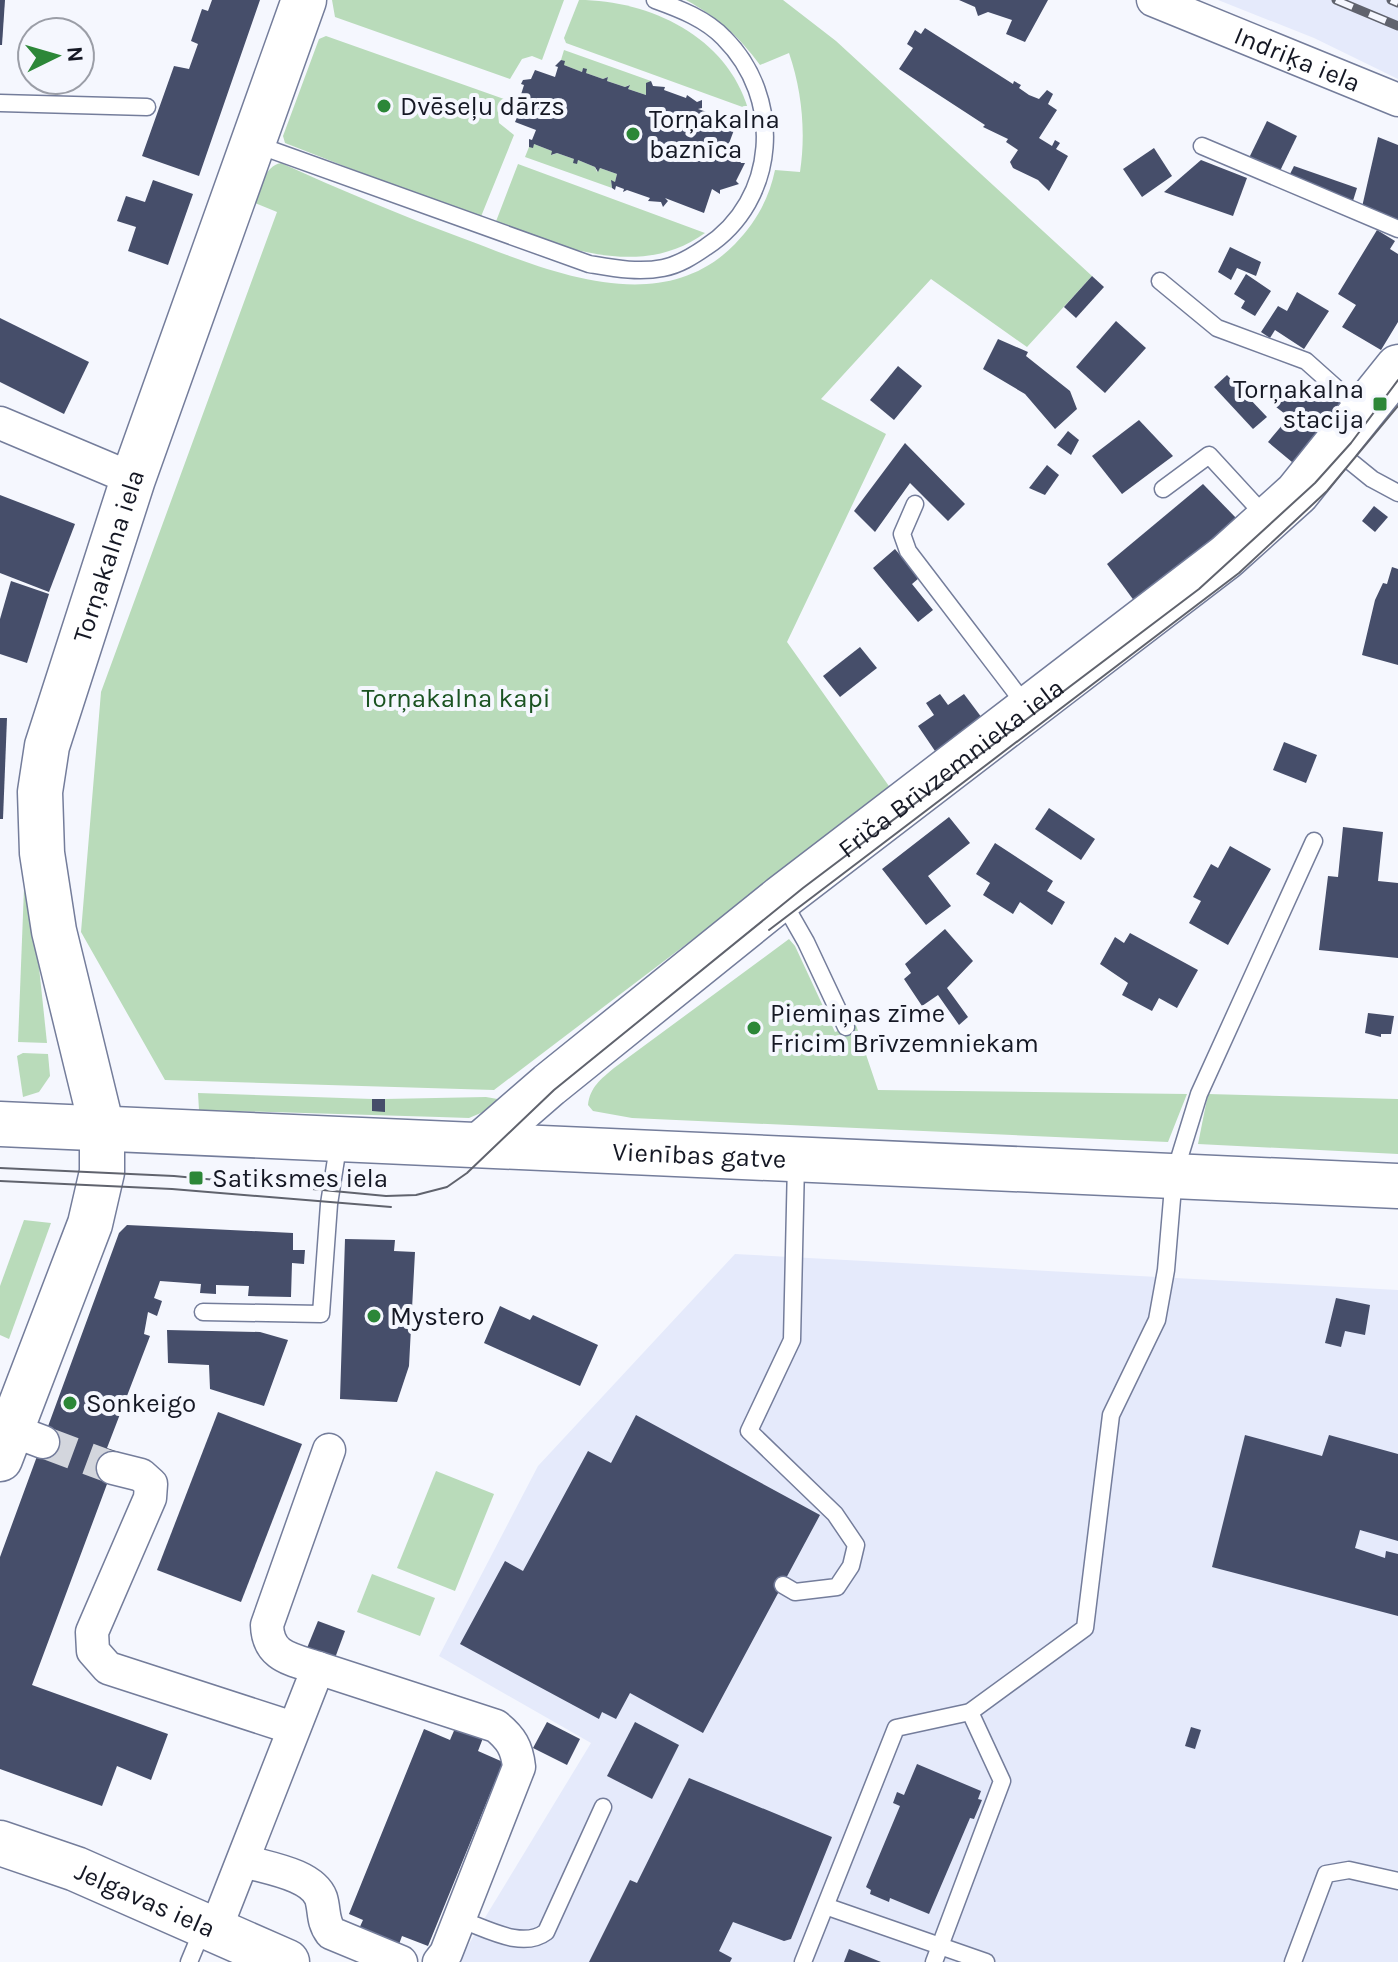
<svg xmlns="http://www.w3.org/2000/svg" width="1398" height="1962" font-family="Karla,sans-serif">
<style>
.built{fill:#e5eafb}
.green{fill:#b9dbba}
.building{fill:#464e6a}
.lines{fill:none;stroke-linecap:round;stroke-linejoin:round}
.street-tunnel{stroke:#d3d6dd;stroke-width:32;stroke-dasharray:32 16;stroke-linecap:butt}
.lane-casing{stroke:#747d9b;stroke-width:19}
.street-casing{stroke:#747d9b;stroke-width:35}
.secondary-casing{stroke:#747d9b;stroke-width:47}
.lane{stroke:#fff;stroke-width:16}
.street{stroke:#fff;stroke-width:32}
.secondary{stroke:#fff;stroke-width:44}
.tram{stroke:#60636d;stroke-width:2}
.rail-casing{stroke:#60636d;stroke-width:9}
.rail{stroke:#f5f7fe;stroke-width:6;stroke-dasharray:18;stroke-linecap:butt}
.poi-dot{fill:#2c8738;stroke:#f5f7fe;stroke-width:3}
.labels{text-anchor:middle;stroke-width:8;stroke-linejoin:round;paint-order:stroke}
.street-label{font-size:26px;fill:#151824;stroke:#f5f7fe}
.poi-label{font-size:26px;fill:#151824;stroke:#f5f7fe;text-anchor:start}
.park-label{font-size:26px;fill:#1a5321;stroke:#f5f7fe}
</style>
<rect width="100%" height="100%" fill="#f5f7fe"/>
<g class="built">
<path d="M1218 0H1398V79L1314 38Z"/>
<path d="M735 1254 1398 1290V1962H458L591 1743 439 1656 538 1466Z"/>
</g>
<g class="green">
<path d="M332 0H564L542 60 532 56 522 59 510 79 335 17Z"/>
<path d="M579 0C650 0 727 37 748 109L566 43 564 38Z"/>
<path d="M686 0H783L836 41 1092 276 1027 347 931 279 821 399 886 434 787 642 891 789 494 1090 165 1080 81 932 101 692 277 212 255 203C261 188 264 166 281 163 341 190 400 215 462 238 547 270 660 321 735 244 756 222 769 199 775 170L800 172C806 132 802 91 789 53L760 65C738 35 718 18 686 0Z"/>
<path d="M326 36 504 99 498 114 499 123 514 135 480 219 285 143 283 136 319 39Z"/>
<path d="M564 50 651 81 646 84V95L628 89 629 85 625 87 607 81 608 77 603 79 586 73 583 68 582 72 564 65 561 60Z"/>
<path d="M534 144 552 151V155L557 153 574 159 576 164 578 160 595 167 597 172 600 168 617 174 615 182 611 181 612 188 525 157 529 147Z"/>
<path d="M518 164 705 233C641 280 561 247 495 224Z"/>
<path d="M25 863H28L47 1043 18 1042Z"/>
<path d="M789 939 795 946 835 1032 856 1025 878 1090 1187 1094 1168 1142 632 1118 593 1111 588 1105C590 1087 601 1079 614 1068Z"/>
<path d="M23 1053 48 1054 50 1076 39 1092 23 1097 17 1056Z"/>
<path d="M198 1093 372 1099 373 1111H385V1099L486 1097 509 1101 469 1118 439 1117 199 1110Z"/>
<path d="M1208 1094 1398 1099V1154L1198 1144Z"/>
<path d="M24 1220 51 1223 9 1339 0 1335V1286Z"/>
<path d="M436 1471 494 1494 455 1591 397 1568Z"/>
<path d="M372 1574 435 1598 420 1636 357 1612Z"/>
</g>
<g class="building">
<path d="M0 0H5L2 45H0Z"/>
<path d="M212 0H260L199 176 142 156 174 66 189 69 198 44 191 41 202 9 208 11Z"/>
<path d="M959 0H1048L1025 42 1006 34 1012 20 988 12 978 16 975 7Z"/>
<path d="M925 28 1013 84 1014 81 1021 85 1019 88 1029 95 1039 99 1047 90 1053 94 1048 104 1057 110 1039 138 1052 146 1055 140 1060 143 1056 149 1068 156 1049 191 1038 180 1013 168 1010 162 1018 150 1006 142 1008 139 983 127 985 125 899 69 913 48 907 44 915 30 921 34Z"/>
<path d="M561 60 565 61 564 65 582 72 583 68 587 69 586 73 603 79 608 77 607 81 625 87 630 85 628 89 646 95V83L651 81 653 86 665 87 664 90 686 98 687 95 697 102 702 100V108L698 109 737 122 728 146 737 148 734 150 741 163H745L736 181 739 184 720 190V194L712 189 704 213 665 198 668 201 663 207 661 202 648 201 650 198 627 190 623 192 624 189 616 186 615 190 612 188 611 180 615 182 617 174 600 168 598 172 595 167 578 160 577 164 573 163 574 159 557 153 551 155 552 151 534 144 533 148 529 147V139L532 140 536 130 515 122 519 113 513 107 518 104 524 85 521 84 523 80 531 79 535 70 555 77 558 67 555 66Z"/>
<path d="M1267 121 1297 136 1279 173 1249 158Z"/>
<path d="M1378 137 1398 145V221L1362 207Z"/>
<path d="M1154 148 1172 176 1142 197 1123 169Z"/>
<path d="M1201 160 1247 178 1233 216 1164 192Z"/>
<path d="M1294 166 1357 188 1352 204 1288 178Z"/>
<path d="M153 180 193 194 168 265 128 251 136 227 117 221 126 196 145 202Z"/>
<path d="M1377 230 1395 241 1390 249 1398 254V322L1381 350 1342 327 1356 305 1338 294Z"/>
<path d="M1230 247 1261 262 1256 276 1237 268 1231 280 1218 272Z"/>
<path d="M1246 274 1271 291 1255 316 1241 308 1245 301 1234 294Z"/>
<path d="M1092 276 1104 287 1076 318 1064 307Z"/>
<path d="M1297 292 1329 311 1304 349 1275 330 1270 338 1261 332 1278 306 1287 311Z"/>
<path d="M0 318 89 362 64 414 0 382Z"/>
<path d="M1116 321 1146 348 1105 393 1076 367Z"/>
<path d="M998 339 1028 352 1026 356 1070 391 1077 409 1055 429 1025 394 983 369Z"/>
<path d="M898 366 922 386 894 420 870 400Z"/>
<path d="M1227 375 1267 417 1253 429 1214 387Z"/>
<path d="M1318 384 1346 408 1298 467 1268 442 1289 417 1276 407 1289 391 1303 402Z"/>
<path d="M1139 420 1173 456 1122 494 1092 456Z"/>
<path d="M1068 431 1079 440 1071 455 1057 445Z"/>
<path d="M905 443 965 504 948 521 910 483 875 532 854 511Z"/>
<path d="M1047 465 1059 475 1045 495 1029 488Z"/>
<path d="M1203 484 1239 521 1135 602 1107 564Z"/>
<path d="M0 495 75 524 49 592 0 573Z"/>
<path d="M1374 506 1388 517 1375 532 1362 521Z"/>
<path d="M895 549 919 578 912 584 933 610 918 622 873 568Z"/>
<path d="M1392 567 1398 569V665L1362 655 1375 600 1383 583 1387 584Z"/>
<path d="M11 581 49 594 27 663 0 654V619Z"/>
<path d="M860 647 877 668 840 697 823 676Z"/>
<path d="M940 694 948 705 964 694 982 718 935 751 918 726 934 715 926 703Z"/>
<path d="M0 718H7L3 819H0Z"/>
<path d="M1284 742 1317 755 1306 783 1273 770Z"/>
<path d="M1049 808 1095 839 1081 860 1035 829Z"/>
<path d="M949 817 970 843 928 876 951 906 926 925 882 869Z"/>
<path d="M1343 827 1383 832 1378 881 1398 883V958L1319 950 1328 876 1338 877Z"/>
<path d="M995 843 1053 881 1047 891 1065 902 1052 925 1020 902 1013 914 983 895 990 883 976 874Z"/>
<path d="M1230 846 1271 869 1228 945 1189 923 1201 901 1193 897 1211 864 1218 868Z"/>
<path d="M945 929 973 961 947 988 968 1017 959 1025 938 995 922 1006 904 979 911 973 905 964Z"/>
<path d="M1130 933 1198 970 1177 1008 1159 998 1152 1011 1122 995 1128 983 1100 964 1115 937 1124 943Z"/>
<path d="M1368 1013 1394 1016 1391 1034H1381V1037L1365 1033Z"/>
<path d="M372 1099H385V1112L372 1111Z"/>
<path d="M127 1225 293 1233V1250H305L304 1264 292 1263 291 1297 248 1296 249 1286 216 1285V1294L200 1293 201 1284 160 1281 154 1298 162 1301 157 1316 148 1312 144 1334 150 1336 107 1448 119 1452 32 1685 168 1734 151 1780 117 1766 102 1806 0 1769V1557L119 1233Z"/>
<path d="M345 1239 395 1240 394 1251 415 1252 409 1366 397 1402 340 1399Z"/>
<path d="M1336 1298 1370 1305 1365 1335 1345 1331 1341 1347 1325 1343Z"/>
<path d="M500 1306 530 1320 533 1315 598 1345 580 1386 484 1343Z"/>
<path d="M167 1330 260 1332 288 1340 264 1406 210 1389 209 1365 168 1363Z"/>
<path d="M218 1412 302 1444 241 1602 157 1570Z"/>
<path d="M636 1415 820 1515 703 1733 630 1693 616 1719 602 1712 599 1719 460 1644 505 1561 523 1571 588 1451 611 1463Z"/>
<path d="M1245 1435 1322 1456 1329 1435 1398 1454V1541L1360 1530 1355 1548 1385 1558 1386 1551 1398 1554V1616L1212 1567Z"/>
<path d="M318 1621 345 1631 335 1658 307 1648Z"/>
<path d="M547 1722 580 1739 567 1765 533 1748Z"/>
<path d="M635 1722 679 1745 652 1799 607 1776Z"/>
<path d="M456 1726 483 1738 478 1751 503 1762 428 1946 402 1936 398 1947 358 1931 363 1920 349 1914 424 1729 450 1740Z"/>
<path d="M1191 1727 1201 1730 1195 1749 1185 1746Z"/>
<path d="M917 1764 981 1791 978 1799 982 1800 974 1819 970 1818 929 1914 890 1898 889 1902 870 1894 871 1890 866 1887 900 1806 893 1803 897 1792 904 1795Z"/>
<path d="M689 1778 832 1837 791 1939 784 1941 733 1922 719 1951 732 1958 730 1962H589L630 1880 637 1883Z"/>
<path d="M849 1949 881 1962H844Z"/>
</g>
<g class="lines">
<path class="street-tunnel" d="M43 1442 113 1468"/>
<g class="lane-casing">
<g id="lane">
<path d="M0 103 147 107"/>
<path d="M255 144 589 264C613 268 638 273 663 268 679 265 693 256 706 247 778 200 784 98 724 38 706 19 680 9 655 0"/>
<path d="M1202 146 1398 229"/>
<path d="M1160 281 1217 328 1306 361 1362 411"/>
<path d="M1335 449 1372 479 1398 493"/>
<path d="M1163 489 1209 455 1267 518"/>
<path d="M915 504 902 534 908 551 1027 707"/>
<path d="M782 900 806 942 846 1027"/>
<path d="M203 1312 321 1314 329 1204 339 1140"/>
<path d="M783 1585 795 1592 837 1587 851 1566 856 1545 835 1514 749 1431 792 1340 796 1163"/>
<path d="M828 1907 986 1962"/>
<path d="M459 1919C486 1928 522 1950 546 1932L603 1807"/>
<path d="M189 1962 204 1926"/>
<path d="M803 1962 896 1728 970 1712 1085 1628 1111 1415 1157 1320 1166 1270 1174 1175 1199 1094 1314 841"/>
<path d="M934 1962 1002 1781 970 1712"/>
<path d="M1293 1962 1326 1874 1349 1870 1398 1881"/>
</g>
</g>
<g class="street-casing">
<g id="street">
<path id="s1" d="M1153 0 1398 100"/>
<path d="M0 423 133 479"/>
<path d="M11 1430 43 1442"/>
<path d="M113 1468 141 1475 151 1484 150 1498 92 1632 93 1651 108 1668 293 1728"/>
<path d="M318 1668 496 1726C511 1738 517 1748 519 1767L446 1953 439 1962"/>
<path d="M244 1861C266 1868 312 1874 321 1898 325 1911 322 1921 331 1933L401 1962"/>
<path d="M216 1928 318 1668C291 1659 268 1657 267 1625L329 1450"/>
</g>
</g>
<g class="secondary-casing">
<g id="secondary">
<path id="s2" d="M0 1124 1398 1186"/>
<path id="s3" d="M481 1144 549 1085 781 898 1226 557 1297 493 1398 367"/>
<path id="s4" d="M0 1459 90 1224 102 1172V1128L54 931 42 853 40 792 47 746 133 479 304 0"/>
<path id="s5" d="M0 1843 76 1869 287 1962"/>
</g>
</g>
<use href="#lane" class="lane"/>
<use href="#street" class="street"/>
<use href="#secondary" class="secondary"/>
<g class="tram">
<path d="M769 930 1239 573 1327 491 1398 406"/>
<path d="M0 1168 174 1176 386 1196 416 1195 447 1187 467 1173 554 1090 803 888 1199 589 1315 483 1351 443 1398 380"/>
<path d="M0 1181 172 1189 391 1207"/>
</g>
<g class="rail-casing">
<g id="rail">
<path d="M1336 0 1398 26"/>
<path d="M1391 0 1398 3"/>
</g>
</g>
<use href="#rail" class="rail"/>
</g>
<g class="poi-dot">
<circle cx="384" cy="106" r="8"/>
<circle cx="633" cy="134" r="8"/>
<rect x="1372" y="396" width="16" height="16" rx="4"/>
<circle cx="754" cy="1028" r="8"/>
<rect x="188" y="1170" width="16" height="16" rx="4"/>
<circle cx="374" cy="1316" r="8"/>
<circle cx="70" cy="1403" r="8"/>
</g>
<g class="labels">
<g class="street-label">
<text dy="9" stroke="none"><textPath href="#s1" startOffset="156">Indriķa iela</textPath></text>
<text dy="9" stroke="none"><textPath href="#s4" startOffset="938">Torņakalna iela</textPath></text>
<text dy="9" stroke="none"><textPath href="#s3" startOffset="602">Friča Brīvzemnieka iela</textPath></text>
<text dy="9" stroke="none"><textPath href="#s2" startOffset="700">Vienības gatve</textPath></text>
<text dy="9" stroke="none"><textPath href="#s5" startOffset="156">Jelgavas iela</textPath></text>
</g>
<g class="poi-label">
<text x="400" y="115">Dvēseļu dārzs</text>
<text x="649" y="128">Torņakalna<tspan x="649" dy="30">baznīca</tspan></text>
<text x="1364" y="398" text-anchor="end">Torņakalna<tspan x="1364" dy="30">stacija</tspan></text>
<text x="770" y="1022">Piemiņas zīme<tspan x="770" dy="30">Fricim Brīvzemniekam</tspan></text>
<text x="212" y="1187">Satiksmes iela</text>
<text x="390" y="1325">Mystero</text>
<text x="86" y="1412">Sonkeigo</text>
</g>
<g class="park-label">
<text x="456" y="707">Torņakalna kapi</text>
</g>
</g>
<g transform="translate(56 56) rotate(85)"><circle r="38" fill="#f5f7fe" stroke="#9b9ea7" stroke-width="2"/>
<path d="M0-6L14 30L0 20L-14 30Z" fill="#2c8738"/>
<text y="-12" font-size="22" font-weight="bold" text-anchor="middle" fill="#151824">N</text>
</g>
</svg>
